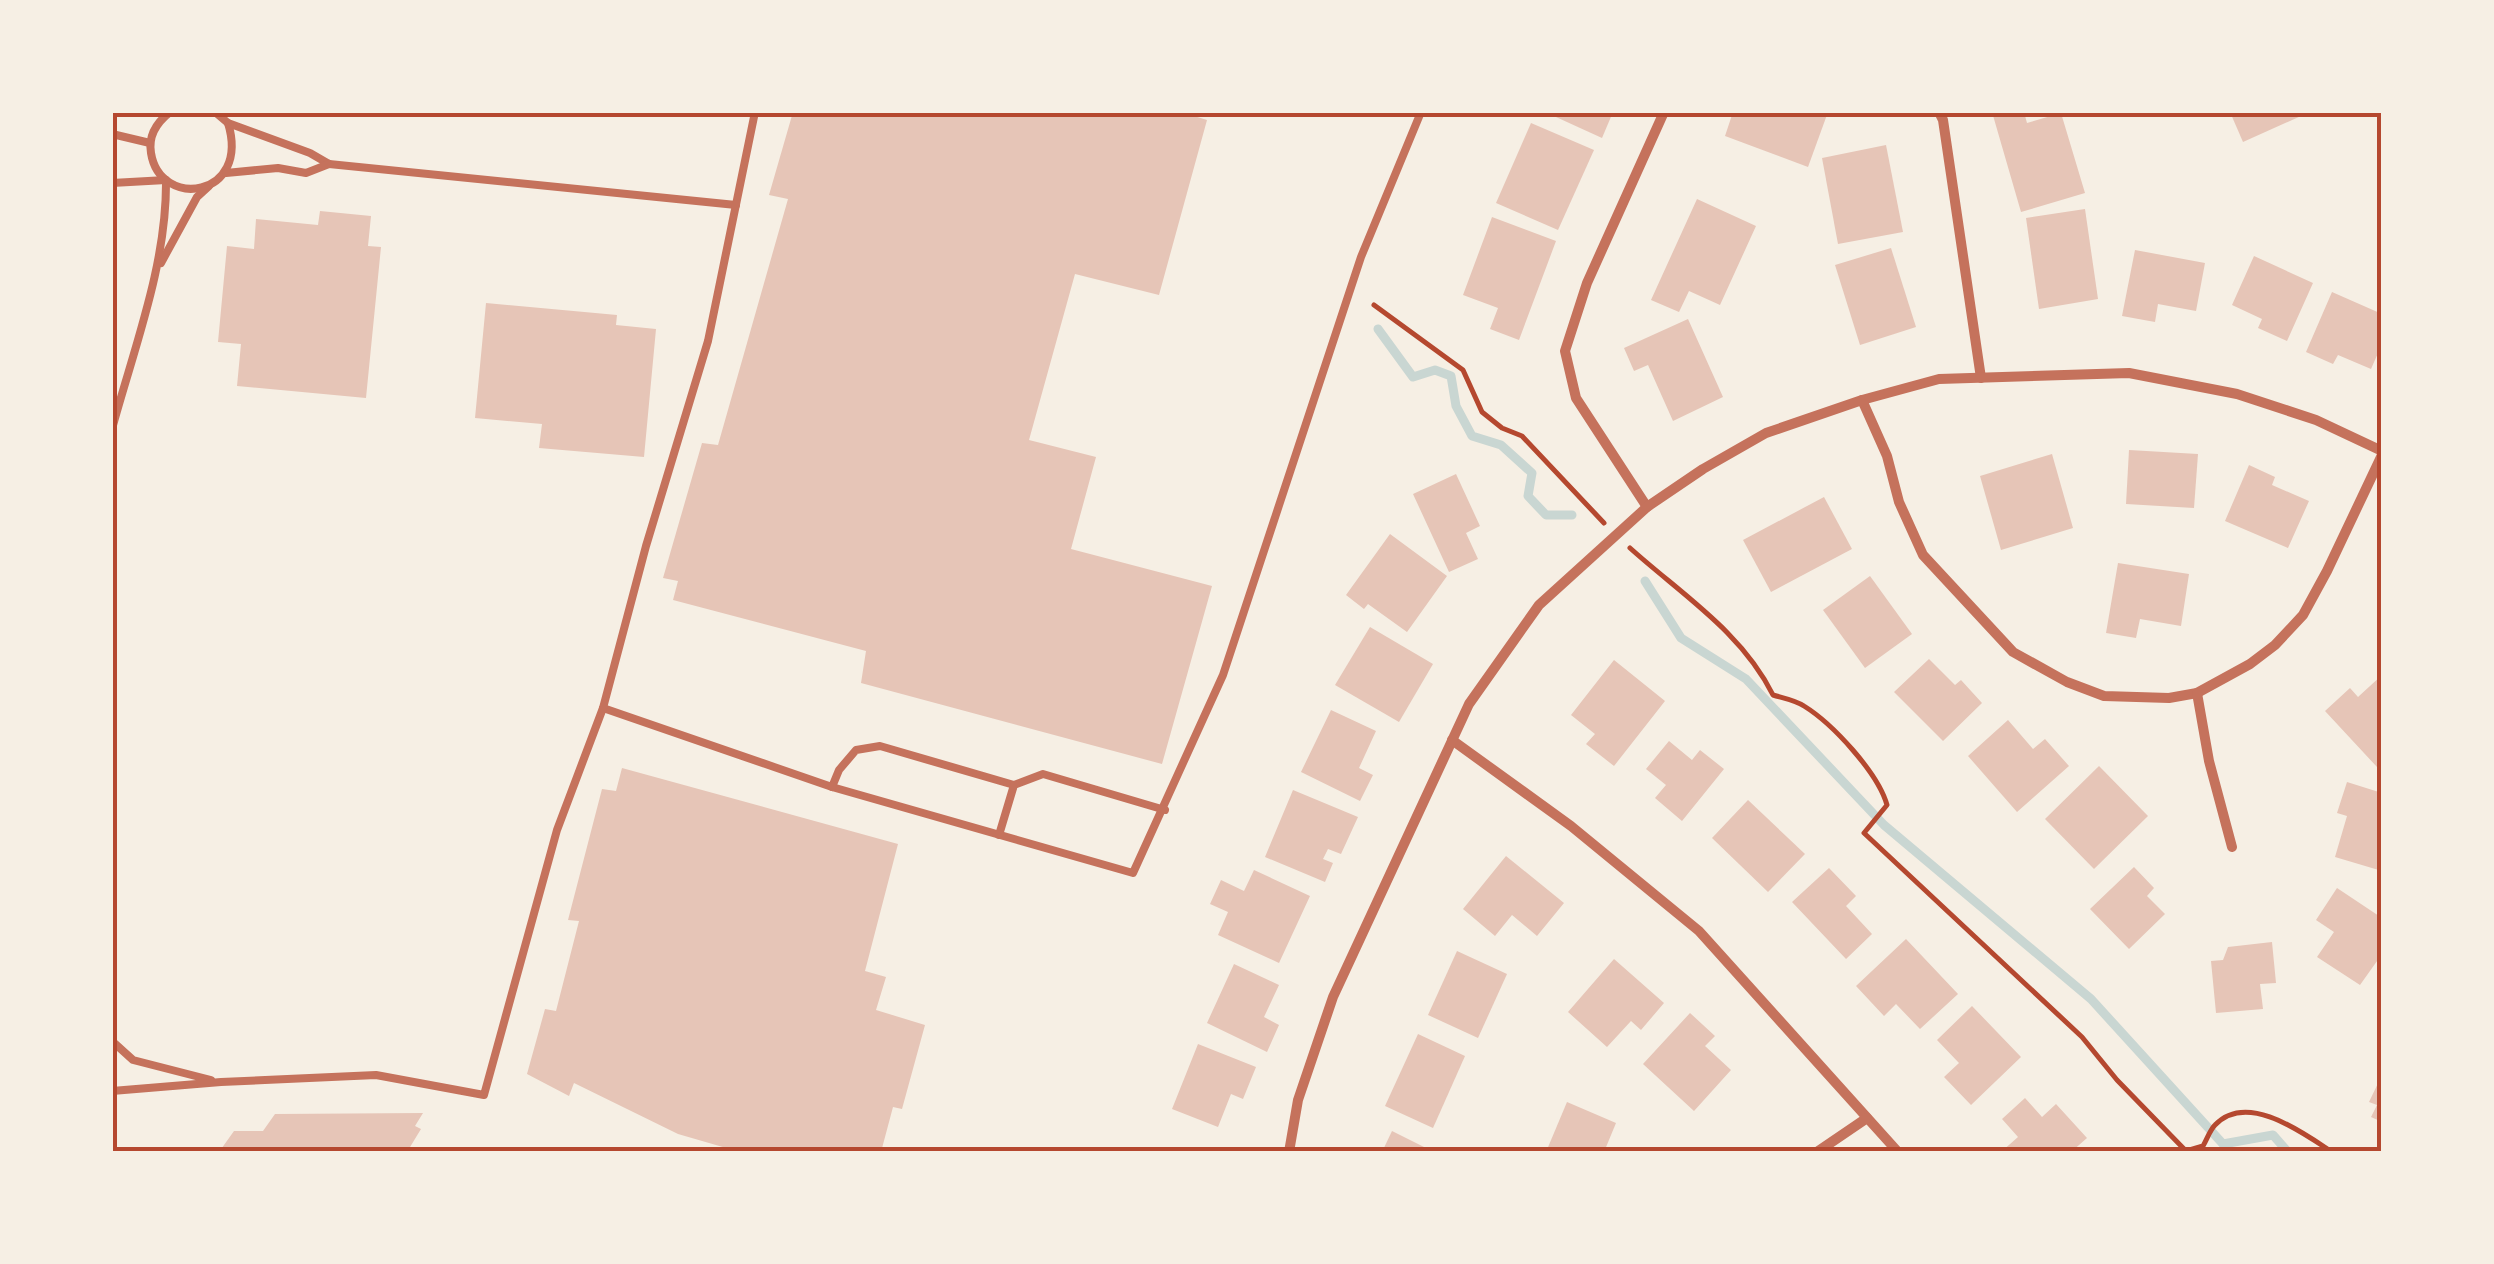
<svg xmlns="http://www.w3.org/2000/svg" width="2494" height="1264" font-family="Quicksand,sans-serif">
<style>
.lines{fill:none;stroke-linecap:round;stroke-linejoin:round}
.stream{stroke:#c9d6d2;stroke-width:9}
.building{fill:#e6c5b7}
.path{stroke:#b5482f;stroke-width:5}
.service{stroke:#c5725c;stroke-width:8}
.minor{stroke:#c5725c;stroke-width:10}
.neatline{fill:none;stroke:#b5482f;stroke-width:4}
</style>
<rect width="100%" height="100%" fill="#f6efe4"/>
<g class="lines">
<g class="stream">
<path d="M1378 329 1413 377 1435 370 1451 376 1456 406 1472 436 1501 445 1532 473 1528 496 1546 515H1572"/>
<path d="M1645 581 1681 638 1746 679 1884 825 2091 999 2223 1144 2273 1135 2288 1152"/>
</g>
</g>
<g class="building">
<path d="M793 112H1181L1207 120 1159 295 1075 274 1029 440 1096 457 1071 549 1212 586 1162 764 861 683 866 651 673 600 678 581 663 578 702 443 718 445 788 199 769 195Z"/>
<path d="M1545 112H1613L1602 138Z"/>
<path d="M1733 112H1828L1808 167 1725 136Z"/>
<path d="M1992 112H2024L2027 123 2061 113 2085 193 2021 212Z"/>
<path d="M2230 112H2310L2243 142Z"/>
<path d="M1531 123 1594 150 1558 230 1496 203Z"/>
<path d="M1886 145 1903 232 1838 244 1822 158Z"/>
<path d="M1697 199 1756 226 1720 305 1689 291 1679 312 1651 300Z"/>
<path d="M2085 209 2098 299 2039 309 2026 218Z"/>
<path d="M320 211 371 216 368 246 381 247 366 398 237 386 241 344 218 342 227 246 254 249 256 219 318 225Z"/>
<path d="M1492 217 1556 241 1519 340 1490 329 1498 308 1463 295Z"/>
<path d="M1891 248 1916 327 1860 345 1835 265Z"/>
<path d="M2135 250 2205 263 2196 311 2158 304 2155 322 2122 316Z"/>
<path d="M2254 256 2313 283 2287 341 2258 328 2262 319 2232 305Z"/>
<path d="M2332 292 2382 314V344L2371 369 2338 355 2333 364 2306 352Z"/>
<path d="M486 303 617 315 616 325 656 329 644 457 539 448 542 424 475 418Z"/>
<path d="M1688 319 1723 397 1673 421 1648 365 1634 371 1624 348Z"/>
<path d="M2129 450 2198 454 2194 508 2126 504Z"/>
<path d="M2052 454 2073 528 2001 550 1980 476Z"/>
<path d="M2249 465 2275 477 2272 485 2309 501 2288 548 2225 521Z"/>
<path d="M1456 474 1480 526 1466 533 1478 559 1449 572 1413 494Z"/>
<path d="M1824 497 1852 549 1771 592 1743 540Z"/>
<path d="M1390 534 1447 576 1407 632 1368 604 1364 609 1346 595Z"/>
<path d="M2118 563 2189 574 2181 626 2140 619 2136 638 2106 633Z"/>
<path d="M1870 576 1912 634 1865 668 1823 610Z"/>
<path d="M1370 627 1433 664 1399 722 1335 685Z"/>
<path d="M1929 659 1955 685 1961 680 1982 703 1943 741 1894 692Z"/>
<path d="M1614 660 1665 701 1614 766 1586 744 1595 734 1571 715Z"/>
<path d="M2382 675V763L2377 767 2325 711 2350 688 2358 697Z"/>
<path d="M1331 710 1376 731 1359 768 1373 775 1360 801 1301 772Z"/>
<path d="M2008 720 2033 749 2045 739 2069 766 2017 812 1968 756Z"/>
<path d="M1669 741 1692 760 1700 750 1724 769 1682 821 1655 798 1666 785 1646 769Z"/>
<path d="M2099 766 2148 816 2094 869 2045 819Z"/>
<path d="M622 768 898 844 865 971 886 977 876 1010 925 1025 902 1109 893 1107 881 1152H740L678 1134 574 1083 569 1096 527 1074 545 1009 556 1011 579 921 568 920 602 789 616 791Z"/>
<path d="M2347 782 2382 793V871L2335 857 2347 816 2337 813Z"/>
<path d="M1293 790 1358 817 1341 854 1328 849 1323 859 1333 863 1325 882 1265 857Z"/>
<path d="M1748 800 1805 854 1768 892 1712 838Z"/>
<path d="M1506 856 1564 903 1537 936 1512 915 1495 936 1463 909Z"/>
<path d="M2134 867 2154 888 2147 896 2165 914 2129 949 2090 909Z"/>
<path d="M1829 868 1856 896 1846 906 1872 934 1846 959 1792 902Z"/>
<path d="M1254 870 1310 896 1279 963 1218 935 1228 912 1210 904 1221 880 1244 891Z"/>
<path d="M2337 888 2382 918V954L2360 985 2317 957 2334 932 2316 920Z"/>
<path d="M1906 939 1958 994 1920 1029 1896 1004 1884 1016 1856 986Z"/>
<path d="M2272 942 2276 983 2260 984 2263 1009 2216 1013 2211 961 2223 960 2228 947Z"/>
<path d="M1457 951 1507 974 1478 1038 1428 1015Z"/>
<path d="M1614 959 1664 1003 1641 1030 1631 1021 1607 1047 1568 1012Z"/>
<path d="M1234 964 1279 985 1264 1017 1279 1025 1267 1052 1207 1023Z"/>
<path d="M1972 1006 2021 1057 1971 1105 1944 1077 1959 1063 1937 1040Z"/>
<path d="M1690 1013 1715 1036 1705 1046 1731 1070 1694 1111 1643 1064Z"/>
<path d="M1418 1034 1465 1056 1433 1128 1385 1106Z"/>
<path d="M1198 1044 1256 1067 1243 1099 1231 1094 1218 1127 1172 1109Z"/>
<path d="M2382 1075V1122L2371 1117 2377 1105 2369 1102Z"/>
<path d="M2025 1098 2042 1117 2056 1104 2087 1138 2071 1152H2001L2018 1137 2002 1119Z"/>
<path d="M1567 1102 1616 1123 1604 1152H1546Z"/>
<path d="M423 1113 415 1126 421 1129 407 1152H219L234 1131H263L275 1114Z"/>
<path d="M1392 1131 1434 1152H1382Z"/>
</g>
<g class="lines">
<g class="path">
<path d="M1374 305 1463 370 1482 412 1502 428 1522 436 1604 523"/>
<path d="M1630 548C1681 594 1742 632 1773 695 1783 698 1795 700 1804 706 1833 724 1878 773 1887 805L1864 833 2082 1037 2117 1080 2186 1151 2203 1146C2207 1139 2210 1130 2215 1125 2247 1091 2303 1133 2332 1152"/>
</g>
<g class="service">
<path d="M170 112C156 123 148 136 151 153 160 210 251 198 228 123L215 112"/>
<path d="M228 123 310 153 329 164 736 205"/>
<path d="M112 134 150 143"/>
<path d="M226 173 278 168 306 173 329 164"/>
<path d="M112 183 166 180C167 264 134 348 112 429"/>
<path d="M112 240V246"/>
<path d="M161 263 197 197 209 186"/>
<path d="M603 708 832 787 1133 873 1223 675 1361 257 1421 112"/>
<path d="M832 787 839 770 856 750 880 746 1014 785"/>
<path d="M999 835 1014 785 1043 774 1165 810"/>
<path d="M112 1041 133 1060 211 1080"/>
<path d="M112 1091 221 1082 376 1075 484 1095 557 830 603 708 646 546 708 341 755 112"/>
</g>
<g class="minor">
<path d="M1939 112 1943 120 1981 378"/>
<path d="M1862 400 1887 456 1899 502 1923 555 2013 652 2067 682 2104 696 2169 698 2197 693 2250 664 2275 645 2303 615 2327 571 2382 455"/>
<path d="M1647 507 1576 398 1565 351 1587 283 1664 112"/>
<path d="M2197 693 2209 761 2232 847"/>
<path d="M1452 740 1571 826 1699 931 1898 1152"/>
<path d="M1289 1152 1298 1100 1333 997 1469 704 1539 605 1647 507 1703 469 1766 433 1862 400 1939 379 2129 373 2237 394 2316 420 2382 451"/>
<path d="M1817 1152 1867 1118"/>
</g>
</g>
<rect width="2494" height="1264" fill="none" stroke="#f6efe4" stroke-width="230"/>
<rect x="115" y="115" width="2264" height="1034" class="neatline"/>
</svg>
